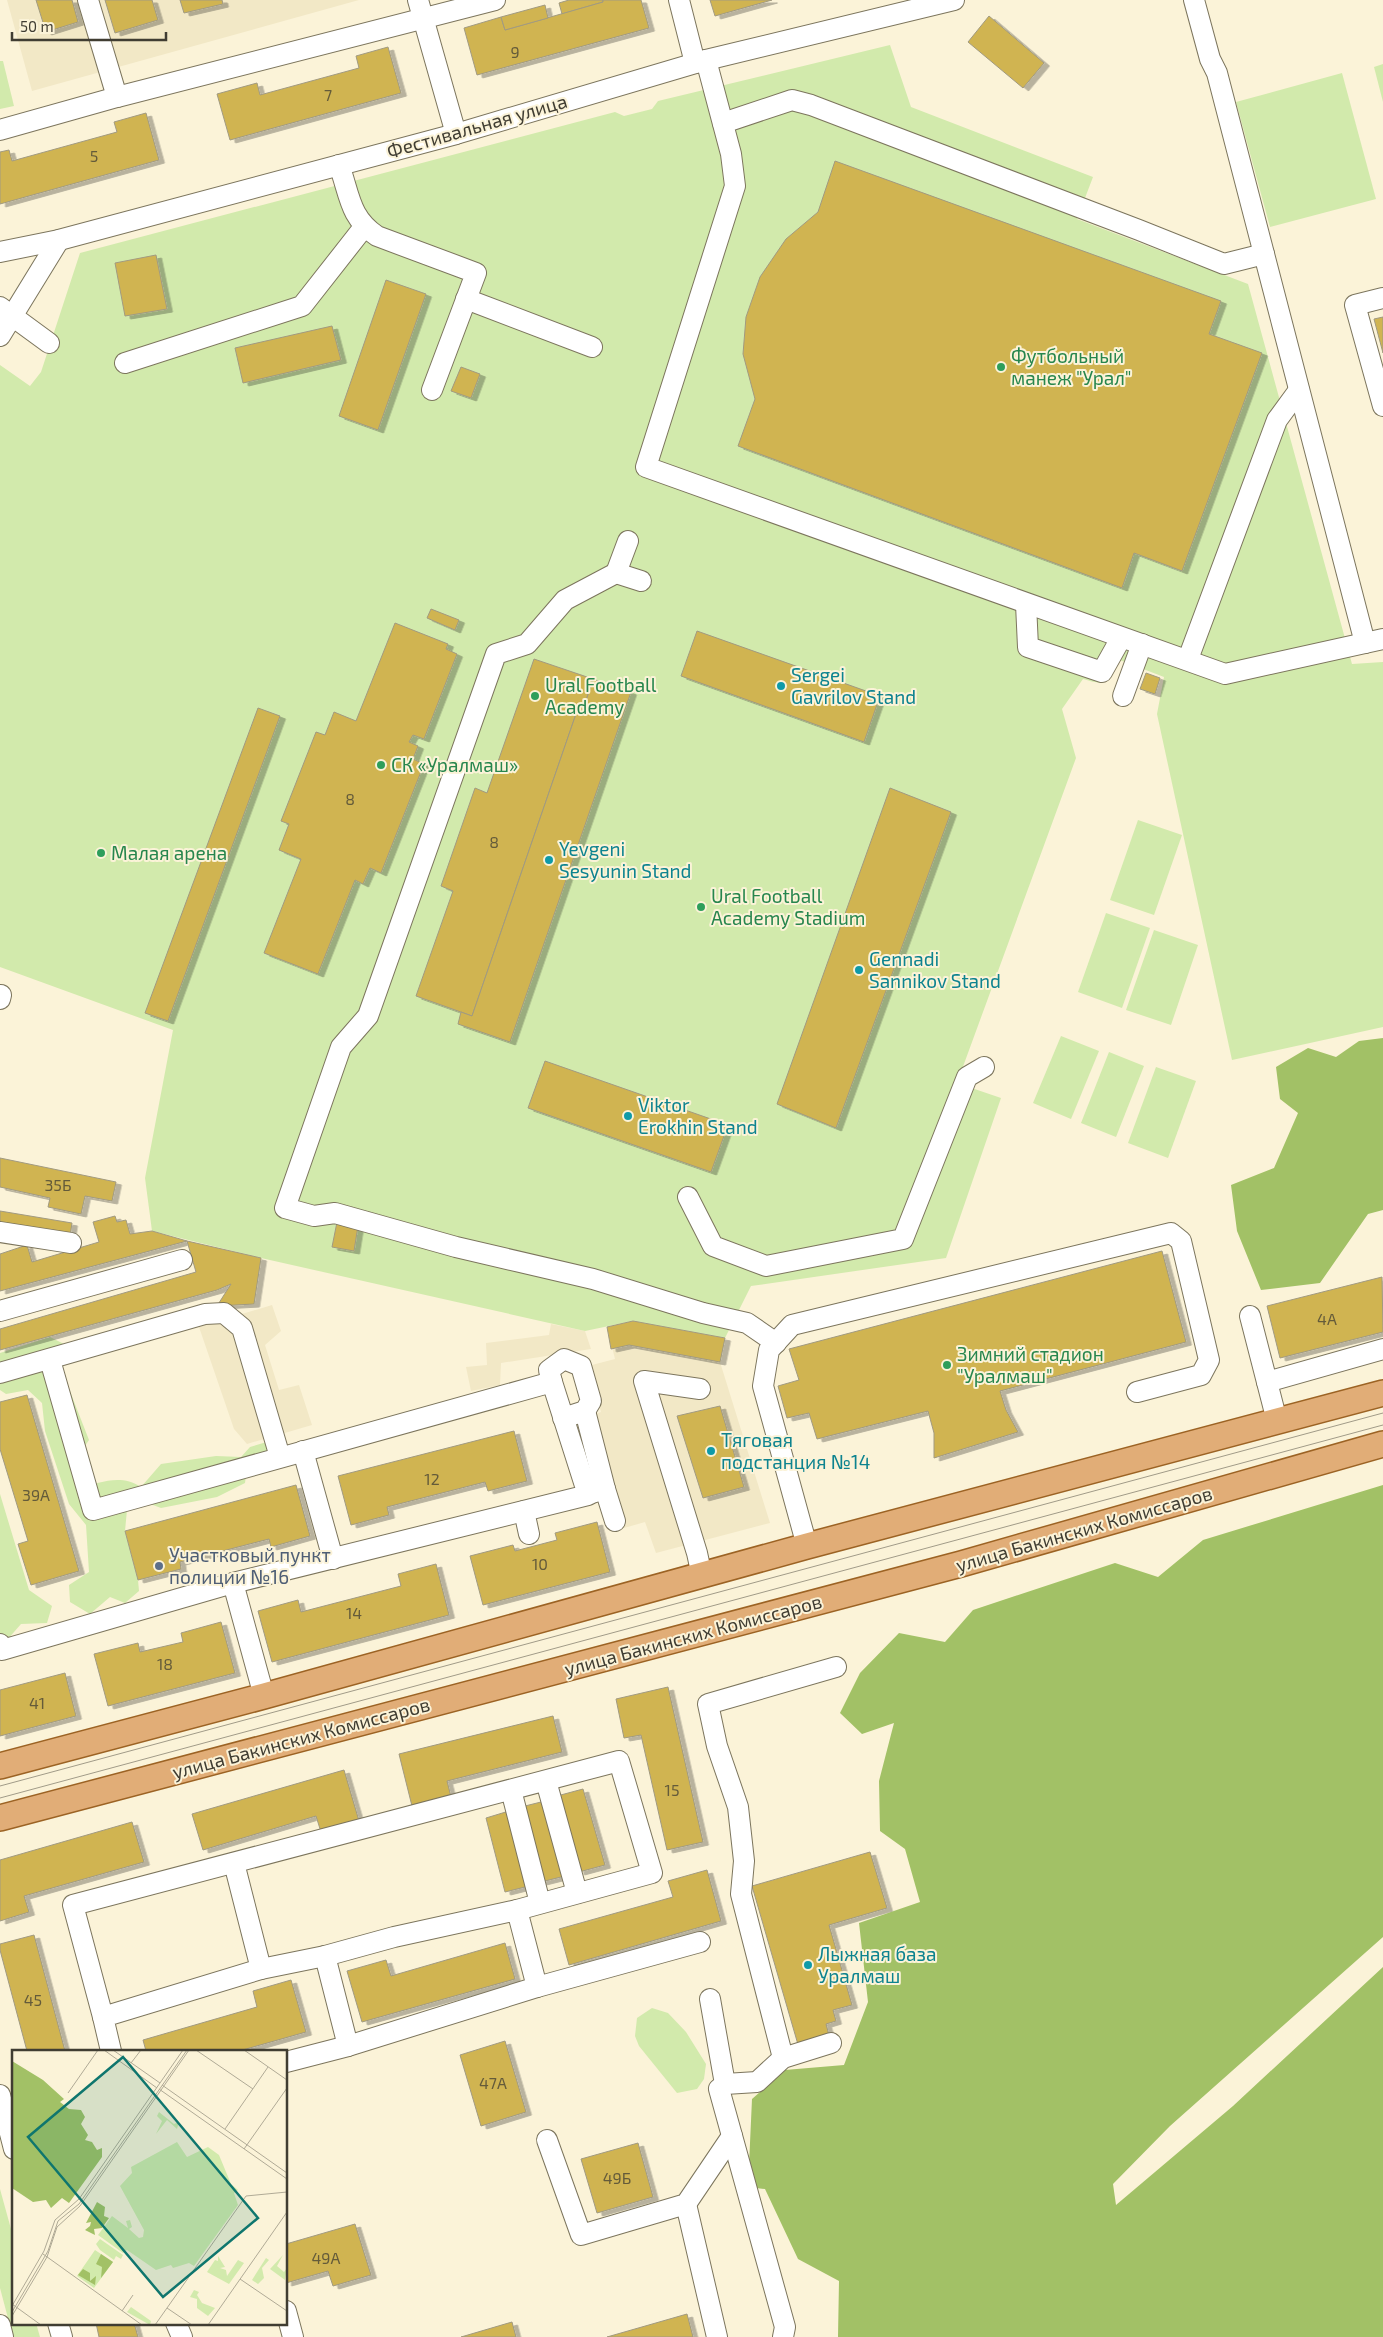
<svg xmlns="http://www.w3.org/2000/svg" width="1383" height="2337" font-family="'Exo 2',sans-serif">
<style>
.built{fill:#f2e8c6}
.green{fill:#d2eaac}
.forest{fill:#a2c166}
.building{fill:#d0b451;stroke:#a19a81;filter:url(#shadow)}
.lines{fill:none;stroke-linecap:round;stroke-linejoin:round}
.minor-casing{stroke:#7c755d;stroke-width:22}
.major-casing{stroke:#9c6324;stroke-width:28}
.minor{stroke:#fff;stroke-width:20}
.major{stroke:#e1ad77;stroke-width:25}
.tram{stroke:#a19b88;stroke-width:1}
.leisure-dot{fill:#2e9e5b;stroke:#fbf3d8;stroke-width:2}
.culture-dot{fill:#0f9aa8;stroke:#fbf3d8;stroke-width:2}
.service-dot{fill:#5c6f8a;stroke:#fbf3d8;stroke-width:2}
.labels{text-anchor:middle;stroke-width:4;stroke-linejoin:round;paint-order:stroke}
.number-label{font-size:16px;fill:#645b3a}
.street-label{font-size:19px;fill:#403d32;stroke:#fbf3d8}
.leisure-label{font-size:19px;fill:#27864d;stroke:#fbf3d8;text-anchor:start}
.culture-label{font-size:19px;fill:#0d838f;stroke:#fbf3d8;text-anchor:start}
.service-label{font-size:19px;fill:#4e5e75;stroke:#fbf3d8;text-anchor:start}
.inset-road{fill:none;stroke:#b0aa96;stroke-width:1}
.view{fill:#0f766e;fill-opacity:0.15;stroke:#0f766e;stroke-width:2.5}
.inset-edge{fill:none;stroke:#403d32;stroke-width:2.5}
</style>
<defs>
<filter id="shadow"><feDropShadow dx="5.5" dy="3" stdDeviation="0" flood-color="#0004"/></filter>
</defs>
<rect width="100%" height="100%" fill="#fbf3d8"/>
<g class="built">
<path d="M7 0H359L32 91Z"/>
<path d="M272 1305 281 1331 265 1345 279 1390 299 1385 312 1425 247 1444 234 1429 199 1327Z"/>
<path d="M633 1321 725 1338 720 1362 770 1523 656 1553 645 1522 624 1528 592 1415 601 1412 588 1366 615 1359 607 1327Z"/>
<path d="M551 1324 585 1331 591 1349 501 1363 500 1385 471 1391 466 1367 487 1365 486 1343 549 1335Z"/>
</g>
<g class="green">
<path d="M890 45 911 107 1093 177 1077 219 1248 284 1352 664 1383 662V1027L1232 1060 1157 714 1164 677 1117 659C1106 682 1110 687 1083 679L1062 709 1076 758 957 1083 1001 1098 946 1258 751 1286 725 1338 633 1321 585 1331 261 1258 152 1231 145 1178 173 1030 0 967V365L30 386 41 372 80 253 615 112 624 116 652 109 658 101Z"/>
<path d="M0 61H3L14 106 0 109Z"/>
<path d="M1383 64V102L1374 67Z"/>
<path d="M1342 73 1376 199 1270 227 1236 102Z"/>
<path d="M1138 820 1182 835 1154 915 1110 900Z"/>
<path d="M1106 913 1150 928 1122 1008 1078 992Z"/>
<path d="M1154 930 1198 945 1171 1025 1126 1010Z"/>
<path d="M1061 1036 1099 1051 1071 1119 1033 1103Z"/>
<path d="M1109 1052 1144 1066 1116 1137 1081 1123Z"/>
<path d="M1156 1067 1196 1081 1168 1158 1128 1143Z"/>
<path d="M50 1337 66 1345 61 1353 64 1376 89 1440 72 1465 80 1489C100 1482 121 1474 141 1487L161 1464 216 1456 241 1457 250 1447 270 1441 264 1457 248 1460 245 1483 217 1497 161 1508 145 1502 127 1510 125 1531 138 1580 139 1591 125 1603 110 1597 90 1614 70 1602 69 1585 89 1572 86 1525 69 1504 45 1431 42 1403 28 1390 6 1394 0 1390V1353Z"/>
<path d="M0 1494 29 1590 52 1606 47 1623 21 1624 7 1640 0 1637Z"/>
<path d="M652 2008 668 2013 686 2032 706 2064 704 2079 697 2089 677 2093 639 2046 635 2036 637 2018Z"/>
<path d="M0 2189 14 2240V2323H36L40 2337H13L0 2288Z"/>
</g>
<g class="forest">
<path d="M1383 1038V1210L1368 1214 1320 1283 1261 1290 1237 1231 1231 1185 1274 1168 1298 1113 1280 1099 1276 1067 1308 1048 1336 1057 1359 1041Z"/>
<path d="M1383 1485V1937L1170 2126 1113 2184 1116 2205 1233 2106 1383 1967V2337H838L839 2281 798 2259 765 2189 748 2187 752 2099 785 2070 844 2065 868 2002 859 1923 920 1902 905 1849 880 1831 879 1781 894 1723 862 1734 840 1713 860 1673 899 1633 945 1642 973 1610 1115 1563 1158 1577 1203 1540Z"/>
</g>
<g class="building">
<path d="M36 0H72L78 22 46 32Z"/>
<path d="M105 0H152L158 20 115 33Z"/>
<path d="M180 0H222L223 4 184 13Z"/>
<path d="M569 0H603V2L562 14 559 3Z"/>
<path d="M603 0H641L649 28 477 75 464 28 501 17 505 30 603 2Z"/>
<path d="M710 0H772L715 16Z"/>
<path d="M545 5 548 18 505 30 501 17Z"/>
<path d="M989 16 1044 63 1023 88 968 42Z"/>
<path d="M388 47 401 93 230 140 217 94 257 83 260 95 359 68 356 56Z"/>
<path d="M146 113 159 160 0 204V152L9 150 12 161 117 132 114 122Z"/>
<path d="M835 161 1221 301 1209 334 1262 353 1182 571 1134 553 1122 588 738 446 755 399 743 354 746 317 760 277 786 239 818 212Z"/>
<path d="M156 255 167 309 125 316 115 263Z"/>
<path d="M386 280 426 294 378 430 339 416Z"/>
<path d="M1383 317V353L1374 319Z"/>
<path d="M332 326 341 360 243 383 235 348Z"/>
<path d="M461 367 480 374 471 398 451 391Z"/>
<path d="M431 609 459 620 455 630 427 618Z"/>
<path d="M395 623 448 644 446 649 457 654 424 739 413 735 409 742 418 746 413 759 424 764 381 873 370 868 363 884 355 880 318 974 264 953 301 859 279 850 289 824 281 821 316 732 325 735 334 712 356 721Z"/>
<path d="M697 631 880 696 864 742 681 676Z"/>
<path d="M534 659 593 679 582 713 577 711 472 1016 416 996 453 891 441 886 475 788 487 793Z"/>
<path d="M1146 673 1160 678 1155 694 1140 689Z"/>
<path d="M593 679 631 692 510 1042 458 1024 461 1012 472 1016 577 711 582 713Z"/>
<path d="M258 708 280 716 168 1021 145 1013Z"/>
<path d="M890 788 951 812 836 1128 777 1104Z"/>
<path d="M545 1061 728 1125 711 1172 528 1108Z"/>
<path d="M0 1158 116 1182 112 1201 85 1196 81 1214 48 1207 50 1198 0 1187Z"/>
<path d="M0 1211 72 1223 69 1242 0 1231Z"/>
<path d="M115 1216 117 1222 126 1220 130 1234 152 1231 187 1241 0 1291V1254L27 1245 32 1262 99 1242 93 1222Z"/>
<path d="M337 1222 358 1226 354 1251 332 1247Z"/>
<path d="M187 1241 261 1258 254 1304 217 1306 231 1284 217 1290 0 1350V1329L196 1272Z"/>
<path d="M1162 1251 1186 1342 1000 1391 1006 1410 1018 1432 934 1458V1433L928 1411 817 1439 809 1413 787 1418 778 1386 799 1380 789 1349Z"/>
<path d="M1382 1277 1383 1332 1280 1358 1267 1306Z"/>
<path d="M633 1321 725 1338 720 1362 629 1345 611 1349 607 1327Z"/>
<path d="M27 1395 79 1571 31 1585 18 1544 28 1541 0 1449V1402Z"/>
<path d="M720 1406 744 1487 703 1498 677 1416Z"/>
<path d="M514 1431 527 1481 488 1491 485 1482 387 1507 389 1515 351 1525 338 1476Z"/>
<path d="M296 1485 310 1536 271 1547 269 1539 180 1562 181 1569 138 1580 125 1531Z"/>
<path d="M597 1522 610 1572 483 1605 470 1556 513 1545 515 1551 557 1540 555 1533Z"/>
<path d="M436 1564 449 1615 272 1662 258 1611 298 1600 301 1612 401 1586 398 1574Z"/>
<path d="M221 1622 235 1673 108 1706 94 1654 138 1643 140 1652 183 1642 181 1633Z"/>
<path d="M65 1673 76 1716 0 1736V1690Z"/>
<path d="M668 1687 703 1842 667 1850 641 1735 624 1738 616 1699Z"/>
<path d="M553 1716 562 1752 447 1781 451 1797 412 1806 399 1754Z"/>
<path d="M344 1770 359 1821 321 1832 316 1816 203 1850 192 1814Z"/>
<path d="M583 1789 605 1865 579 1872 557 1796Z"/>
<path d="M545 1801 565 1876 541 1882 521 1807Z"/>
<path d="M509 1811 529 1886 505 1892 486 1818Z"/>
<path d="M132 1822 144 1862 24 1896 29 1912 0 1921V1860Z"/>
<path d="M870 1852 887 1908 829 1925 852 2005 833 2010 836 2021 826 2024 830 2039 799 2048 752 1886Z"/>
<path d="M707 1870 721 1921 569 1965 559 1929 673 1897 668 1881Z"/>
<path d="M34 1935 65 2051H27L0 1950V1944Z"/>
<path d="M505 1943 515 1979 362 2022 347 1971 386 1960 391 1976Z"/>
<path d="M291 1980 306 2032 239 2051H146L143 2040 257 2007 253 1991Z"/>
<path d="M505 2041 526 2112 481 2126 460 2055Z"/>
<path d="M638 2143 653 2197 597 2213 581 2159Z"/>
<path d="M355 2224 371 2275 333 2286 328 2271 286 2283V2244Z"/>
<path d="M687 2314 693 2337H607Z"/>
<path d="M512 2322 516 2337H461Z"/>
<path d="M96 2323H134L138 2337H99Z"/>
</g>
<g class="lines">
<g class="minor-casing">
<g id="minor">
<path d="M88 0 117 97"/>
<path d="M418 0 456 134"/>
<path d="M679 0 695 63"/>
<path d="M1194 0 1210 59 1217 73 1365 643"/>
<path d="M706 60 731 154 735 186 646 467 1225 674 1383 639"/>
<path d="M723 123 792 100 811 105 1139 230 1224 264 1264 254"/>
<path d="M0 130 117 97 495 0"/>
<path d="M339 165C350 195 349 217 377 236L476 273 432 390"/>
<path d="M0 252 59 240 456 134 706 60 954 0"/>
<path d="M1383 298 1355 305 1383 406"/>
<path d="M466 299 592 347"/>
<path d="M0 307 49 343"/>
<path d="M0 336 59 240"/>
<path d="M125 363 302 306 364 227"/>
<path d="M628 541 616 573 565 600 527 644 496 654 368 1016 341 1047 285 1208 314 1216 335 1213 456 1247 593 1279 703 1313 747 1323 776 1343"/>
<path d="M616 573 641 581"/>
<path d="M1026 604 1028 647 1102 672 1121 638"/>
<path d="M1188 659 1277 420 1299 390"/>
<path d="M1123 696 1142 644"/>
<path d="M0 999 1 995"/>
<path d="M688 1197 713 1246 766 1266 903 1239 967 1077 984 1067"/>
<path d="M0 1232 71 1243"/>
<path d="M0 1311 182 1260"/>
<path d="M1250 1316 1277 1421"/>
<path d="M0 1373 205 1314 224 1313 242 1328 280 1457"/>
<path d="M552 1382 549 1370 564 1359 581 1366 591 1401 585 1411 563 1418"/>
<path d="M1267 1382 1383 1349"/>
<path d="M700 1389 644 1381 697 1553 702 1576"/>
<path d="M585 1411 605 1489"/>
<path d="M303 1451 333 1559"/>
<path d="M592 1493 605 1489 615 1521"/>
<path d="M524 1511 529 1534"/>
<path d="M807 1546 763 1386 769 1350 792 1325 1171 1233 1181 1241 1209 1360 1201 1375 1137 1392"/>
<path d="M233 1583 264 1696"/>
<path d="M0 1644 2 1650 233 1583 588 1495 552 1382 93 1510 50 1360"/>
<path d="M546 1781 577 1893"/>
<path d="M511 1790 540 1903"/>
<path d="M234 1863 261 1969"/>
<path d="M325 1956 348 2046"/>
<path d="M710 1999 725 2084 719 2089 785 2327 783 2337"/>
<path d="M103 2017 73 1905 619 1761 652 1873 517 1910"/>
<path d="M111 2051 103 2017 261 1969 325 1956 394 1937 517 1910 537 1987"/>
<path d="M783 2058 741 1894 744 1861 738 1807 717 1746 708 1704 836 1667"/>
<path d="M286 2062 348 2046 537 1987 700 1942"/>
<path d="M725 2084 757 2082 783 2058 831 2043"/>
<path d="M0 2095 14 2149"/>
<path d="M547 2140 581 2235 686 2204 732 2136"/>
<path d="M686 2204 717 2337"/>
<path d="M286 2311 293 2337"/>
<path d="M58 2323 62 2337"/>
<path d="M176 2323 182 2337"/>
<path d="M0 2325 3 2337"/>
</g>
</g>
<g class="major-casing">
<g id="major">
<path d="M0 1766 264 1696 807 1546 1383 1393"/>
<path d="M0 1818 961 1564 1383 1444"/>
</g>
</g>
<use href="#minor" class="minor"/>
<use href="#major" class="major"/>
<g class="tram">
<path d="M0 1786 1383 1413"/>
<path d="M0 1798 1383 1425"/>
</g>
</g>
<g class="leisure-dot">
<circle cx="1001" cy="367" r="5"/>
<circle cx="535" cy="696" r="5"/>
<circle cx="381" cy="765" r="5"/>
<circle cx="101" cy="853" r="5"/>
<circle cx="701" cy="907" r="5"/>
<circle cx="947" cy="1365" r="5"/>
</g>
<g class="culture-dot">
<circle cx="781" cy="686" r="5"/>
<circle cx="549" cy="860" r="5"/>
<circle cx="859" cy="970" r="5"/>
<circle cx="628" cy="1116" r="5"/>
<circle cx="711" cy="1451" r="5"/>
<circle cx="808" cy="1965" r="5"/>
</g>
<circle class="service-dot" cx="159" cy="1566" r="5"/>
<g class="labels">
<g class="number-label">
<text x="515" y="58">9</text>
<text x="328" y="101">7</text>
<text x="94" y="162">5</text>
<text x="350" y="805">8</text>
<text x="494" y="848">8</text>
<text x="58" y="1191">35Б</text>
<text x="1327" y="1325">4А</text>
<text x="432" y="1485">12</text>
<text x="36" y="1501">39А</text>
<text x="540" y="1570">10</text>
<text x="354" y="1619">14</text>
<text x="165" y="1670">18</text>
<text x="37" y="1709">41</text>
<text x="672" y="1796">15</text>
<text x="33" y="2006">45</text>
<text x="493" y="2089">47А</text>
<text x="617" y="2184">49Б</text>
<text x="326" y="2264">49А</text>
</g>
<g class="street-label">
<text transform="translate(477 126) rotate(-16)" y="7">Фестивальная улица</text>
<text transform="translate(1084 1529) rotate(-16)" y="7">улица Бакинских Комиссаров</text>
<text transform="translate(693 1635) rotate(-15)" y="7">улица Бакинских Комиссаров</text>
<text transform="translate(301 1738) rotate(-15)" y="7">улица Бакинских Комиссаров</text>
</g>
<g class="leisure-label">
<text x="1011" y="363">Футбольный<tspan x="1011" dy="22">манеж "Урал"</tspan></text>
<text x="545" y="692">Ural Football<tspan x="545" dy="22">Academy</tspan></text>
<text x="391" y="772">СК «Уралмаш»</text>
<text x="111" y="860">Малая арена</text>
<text x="711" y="903">Ural Football<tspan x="711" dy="22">Academy Stadium</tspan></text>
<text x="957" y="1361">Зимний стадион<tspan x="957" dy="22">"Уралмаш"</tspan></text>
</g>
<g class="culture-label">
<text x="791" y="682">Sergei<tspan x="791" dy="22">Gavrilov Stand</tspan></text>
<text x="559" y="856">Yevgeni<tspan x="559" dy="22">Sesyunin Stand</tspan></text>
<text x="869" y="966">Gennadi<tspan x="869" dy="22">Sannikov Stand</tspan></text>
<text x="638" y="1112">Viktor<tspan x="638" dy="22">Erokhin Stand</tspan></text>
<text x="721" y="1447">Тяговая<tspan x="721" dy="22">подстанция №14</tspan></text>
<text x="818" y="1961">Лыжная база<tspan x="818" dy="22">Уралмаш</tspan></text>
</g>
<g class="service-label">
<text x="169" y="1562">Участковый пункт<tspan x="169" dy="22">полиции №16</tspan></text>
</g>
</g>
<g transform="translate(12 2050)">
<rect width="275" height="275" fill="#fbf3d8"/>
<path d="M147 62 162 74 167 72 165 79 155 70 144 84 150 71 145 66ZM165 92 175 107 196 97 207 105 219 134 226 140 222 143 226 155 182 216 177 213 161 218 159 215 144 220 115 200 111 203 86 185 100 166 116 178 114 171 118 170 120 177 117 179 127 188 131 187 132 180 108 136 120 123 119 117ZM88 189 111 205 109 209 104 206 102 210 88 200 84 194ZM83 200 101 212 82 238 65 226ZM271 205 265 216 272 222 275 218 273 230 258 219ZM206 206 213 217 208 218 214 220 215 226 226 210 232 213 217 234 195 222 203 210 206 211ZM254 208 257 210 250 218 252 228 246 234 240 230ZM182 240 187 242 185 245 190 253 203 258 196 266 185 258V249L178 247ZM119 257 139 271 138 275 115 262Z" fill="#d2eaac"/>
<path d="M0 11 31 30 52 49 48 52 57 59 69 60 73 67 69 74 76 85 73 90 80 92 85 100 90 98V107L57 153 50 148 39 158 34 150 21 152 0 138ZM85 152 93 157 92 166 97 168 90 178 82 179 83 185 73 180 78 176 79 172 74 173ZM89 204 101 212 89 228 90 217 84 214ZM71 219 78 223V231L84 226 83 235 66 225Z" fill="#a2c166"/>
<path class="inset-road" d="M92 0 145 38M101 0 148 33M184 0 241 39M232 0 275 30M119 13 129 0M150 35 275 123M147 39 275 129M56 43 86 0M213 79 256 17M232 99 275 38M31 204 130 275M228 229 275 261M0 254 29 275M0 256 32 201 43 170 67 149 171 0M155 258 180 275M110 261 121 245M0 262 36 201 46 171 67 154 175 0M0 266 35 207 45 177 68 156 177 0M143 275 234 146 275 142M196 275 275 162"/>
<path class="view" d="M111 7 246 168 151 247 16 87Z"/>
<rect width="275" height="275" class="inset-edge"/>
</g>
<path d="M12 32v8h154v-8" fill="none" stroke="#403d32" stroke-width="2.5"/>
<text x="20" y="32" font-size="15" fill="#403d32" stroke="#fbf3d8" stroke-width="4" paint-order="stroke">50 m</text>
</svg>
